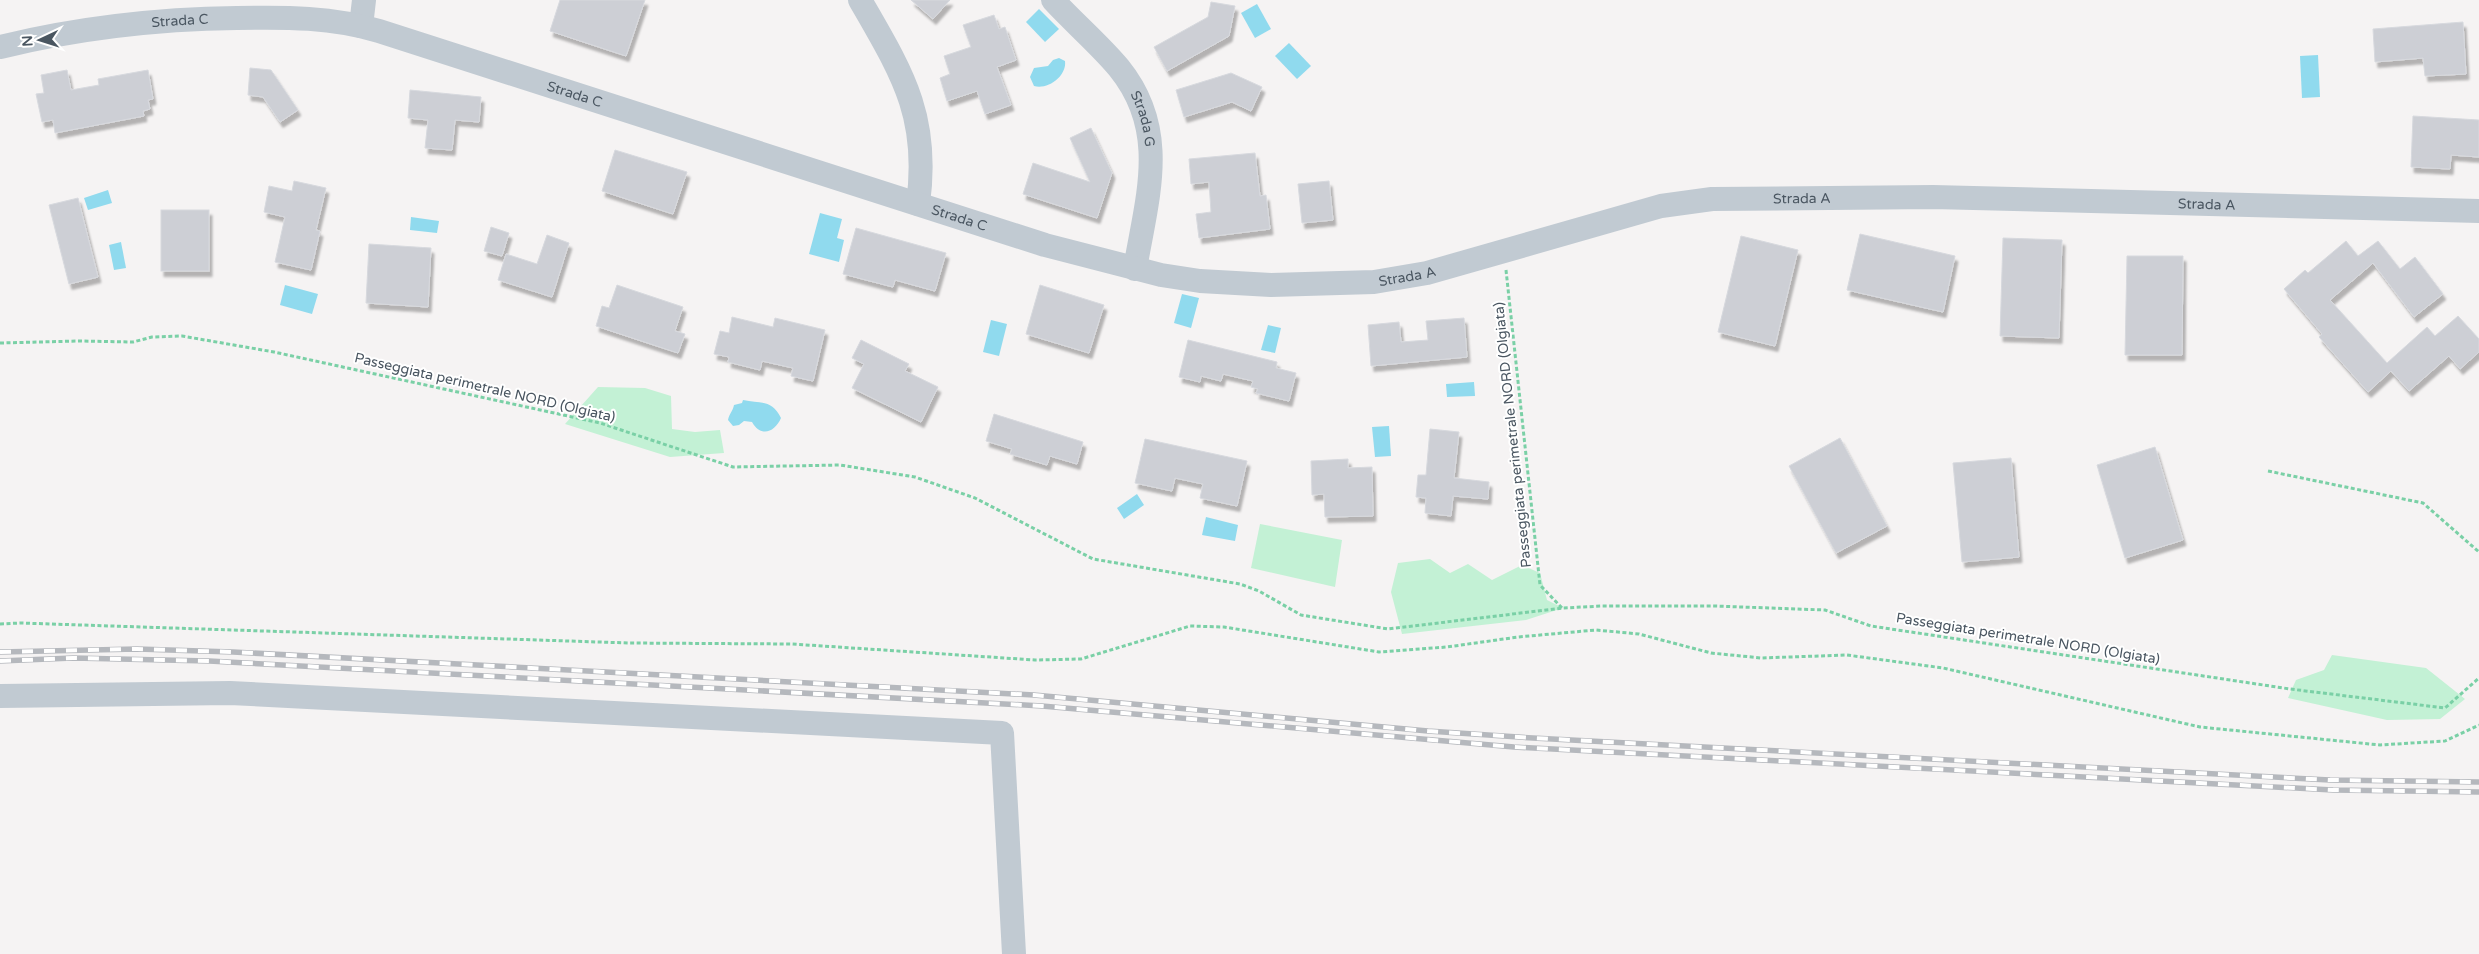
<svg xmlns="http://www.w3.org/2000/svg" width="2479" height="954" font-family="'Varela Round',sans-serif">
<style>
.green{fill:#c3f1d5}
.water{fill:#90daee}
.building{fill:#cdcfd5;stroke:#d7d9de;filter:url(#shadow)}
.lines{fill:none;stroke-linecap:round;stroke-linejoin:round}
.path{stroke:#7ad0a6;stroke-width:3;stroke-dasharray:4 2.5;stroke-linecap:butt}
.minor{stroke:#c1cad2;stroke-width:24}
.rail-casing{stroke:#b5b8bd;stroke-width:5.5}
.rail{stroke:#fff;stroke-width:4;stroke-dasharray:11;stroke-linecap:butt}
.labels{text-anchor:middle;stroke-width:4;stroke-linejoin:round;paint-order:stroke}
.street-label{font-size:14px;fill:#4a5661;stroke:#fff}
</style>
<defs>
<filter id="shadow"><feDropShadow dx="3" dy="5.5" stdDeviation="1" flood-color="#0004"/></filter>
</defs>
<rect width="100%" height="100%" fill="#f5f3f3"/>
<g class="green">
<path d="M598 387 645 388 671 396 672 429 695 432 720 430 724 453 670 457 565 424Z"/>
<path d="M1260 524 1342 540 1335 587 1251 568Z"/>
<path d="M1430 559 1450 573 1468 564 1492 580 1522 565 1540 573 1547 600 1563 608 1526 620 1402 634 1391 592 1398 563Z"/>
<path d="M2332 655 2426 668 2465 699 2440 719 2387 720 2288 698 2296 680 2324 670Z"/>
</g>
<g class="water">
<path d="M1257 4 1271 29 1255 38 1241 13Z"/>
<path d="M1039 9 1059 29 1045 42 1026 22Z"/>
<path d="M1289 43 1311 66 1297 79 1275 56Z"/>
<path d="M2318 55 2320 97 2302 98 2300 56Z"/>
<path d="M1059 58 1065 61C1067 76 1048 90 1034 86L1030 77 1034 68 1048 66 1053 60Z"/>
<path d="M108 190 112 203 88 210 84 198Z"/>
<path d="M820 213 842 219 837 238 844 240 839 262 809 254Z"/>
<path d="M411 217 439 221 437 233 410 230Z"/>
<path d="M121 242 126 268 114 270 109 245Z"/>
<path d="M285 285 318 294 312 314 280 305Z"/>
<path d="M1182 294 1199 298 1191 328 1174 323Z"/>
<path d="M991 320 1007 324 999 356 983 352Z"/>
<path d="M1268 325 1281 328 1275 353 1261 350Z"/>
<path d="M1474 382 1475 396 1447 397 1446 384Z"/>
<path d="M743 400C761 404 772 399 781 418 775 432 761 438 752 422L744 421 739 425 733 426 728 420C729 414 733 411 734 405L742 403Z"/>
<path d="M1389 426 1391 456 1375 457 1372 427Z"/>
<path d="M1137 494 1144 505 1124 519 1117 508Z"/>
<path d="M1206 517 1238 525 1235 541 1202 535Z"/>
</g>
<g class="building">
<path d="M560 0H645L626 56 550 31Z"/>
<path d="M911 0H950L933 19Z"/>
<path d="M1211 2 1235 6 1229 36 1167 71 1154 47 1208 17Z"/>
<path d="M994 15 999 29 1005 27 1016 60 997 67 1011 105 985 114 977 91 947 101 940 78 950 74 944 56 971 47 963 25Z"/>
<path d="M2463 22 2466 74 2425 76 2423 58 2375 62 2373 29Z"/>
<path d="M250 68 271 70 298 110 280 122 263 97 248 95Z"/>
<path d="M67 70 71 90 99 85 98 79 148 70 153 99 148 100 150 109 143 111 144 116 55 133 53 120 42 122 36 94 44 93 41 75Z"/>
<path d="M1231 73 1262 87 1251 111 1232 102 1184 117 1176 90Z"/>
<path d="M410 90 481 97 479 122 455 120 452 150 425 148 428 120 408 118Z"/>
<path d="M2413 116 2479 120V157L2451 155 2450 169 2411 167Z"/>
<path d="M1091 128 1112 173 1097 218 1023 194 1033 163 1090 182 1070 138Z"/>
<path d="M615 150 687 172 673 214 602 191Z"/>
<path d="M1255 153 1260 196 1266 195 1270 229 1199 238 1196 214 1211 212 1209 182 1191 184 1189 159Z"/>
<path d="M294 181 326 188 316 230 320 231 311 270 275 262 285 217 264 212 269 186 292 191Z"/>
<path d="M1329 181 1333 220 1302 223 1298 184Z"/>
<path d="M78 198 98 277 69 284 49 205Z"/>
<rect x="161" y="210" width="48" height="61"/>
<path d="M491 227 509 233 502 256 484 251Z"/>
<path d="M856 228 946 253 935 291 895 280 893 287 843 274Z"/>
<path d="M1860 234 1955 256 1943 312 1847 290Z"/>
<path d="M547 235 569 243 552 297 498 280 506 254 537 264Z"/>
<path d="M1741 236 1798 250 1775 346 1718 332Z"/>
<path d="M2003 238 2062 240 2059 338 2000 336Z"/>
<path d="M2346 241 2358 256 2378 241 2400 269 2415 257 2443 294 2414 317 2373 263 2330 300 2387 363 2427 327 2435 336 2458 316 2479 339V352L2460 369 2449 356 2409 391 2391 371 2368 392 2319 337 2322 334 2284 289 2305 270 2308 273Z"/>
<path d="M369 244 431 248 428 307 366 303Z"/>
<path d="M2127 256H2183L2182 355H2125Z"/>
<path d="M617 285 683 307 675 331 685 334 678 353 596 326 602 306 609 308Z"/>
<path d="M1040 285 1104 305 1089 353 1026 334Z"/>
<path d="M732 317 773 327 775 318 825 330 813 381 791 376 793 368 762 361 760 370 728 362 729 357 714 354 720 331 729 333Z"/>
<path d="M1464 318 1467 357 1371 366 1368 325 1399 322 1401 342 1428 340 1426 321Z"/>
<path d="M861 340 909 364 905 371 938 387 921 422 852 388 864 364 852 358Z"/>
<path d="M1188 340 1277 362 1276 368 1296 373 1289 401 1256 393 1258 389 1251 387 1253 381 1223 374 1221 381 1201 376 1200 382 1179 377Z"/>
<path d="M994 414 1083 442 1077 464 1050 456 1047 465 1010 454 1012 449 986 441Z"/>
<path d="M1430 429 1459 432 1454 478 1489 482 1488 499 1453 496 1451 516 1425 513 1426 498 1416 497 1418 475H1426Z"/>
<path d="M1840 438 1887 526 1836 553 1789 466Z"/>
<path d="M1145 439 1247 461 1237 506 1200 498 1203 484 1175 478 1172 491 1135 483Z"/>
<path d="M2155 447 2183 540 2125 558 2097 465Z"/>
<path d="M2011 458 2019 557 1962 562 1953 463Z"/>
<path d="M1348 459V468L1372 467 1373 516 1325 517 1324 494 1312 495 1311 461Z"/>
</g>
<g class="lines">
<g class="path">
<path d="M1506 270 1540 585 1562 608"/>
<path d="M0 343 79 341 133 342 152 337 182 336 274 352 600 423 733 467 840 465 915 477 975 498 1093 559 1240 584 1259 591 1301 615 1388 629 1563 608 1602 606H1714L1825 610 1871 626 2290 689 2445 708 2479 678"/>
<path d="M2268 471 2423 503 2479 552"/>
<path d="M0 624 20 623 629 643 792 644 1035 660 1081 659 1190 626 1224 627 1379 652 1447 647 1518 637 1596 630 1639 634 1711 653 1761 658 1847 655 1943 668 2200 727 2380 745 2445 741 2479 725"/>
</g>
<g class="minor">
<path d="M860 0C902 73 930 116 918 204"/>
<path id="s1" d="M1053 0C1074 23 1099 44 1119 68 1170 131 1147 197 1135 269"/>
<path d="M361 26 364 0"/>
<path id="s2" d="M0 47C78 28 156 19 237 18 286 17 332 17 379 31L1045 245 1161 275 1200 281 1271 285 1374 282 1427 273 1661 206 1712 199 1933 197 2479 211"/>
<path d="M0 696 230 693 1002 733 1014 954"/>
</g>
<g class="rail-casing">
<g id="rail">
<path d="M0 652 137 649 233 652 1034 695 1428 731 1533 738 2330 780 2479 782"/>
<path d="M0 661 73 658 209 661 1042 706 1514 747 2333 790 2479 792"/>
</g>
</g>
<use href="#rail" class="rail"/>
</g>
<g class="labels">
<g class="street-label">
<text dy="5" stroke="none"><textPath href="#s2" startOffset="182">Strada C</textPath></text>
<text dy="5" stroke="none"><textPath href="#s2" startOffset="588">Strada C</textPath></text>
<text dy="5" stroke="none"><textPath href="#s1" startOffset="152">Strada G</textPath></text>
<text dy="5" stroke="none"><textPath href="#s2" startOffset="1854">Strada A</textPath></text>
<text dy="5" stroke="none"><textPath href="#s2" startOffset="2259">Strada A</textPath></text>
<text dy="5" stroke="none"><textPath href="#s2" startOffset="992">Strada C</textPath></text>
<text dy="5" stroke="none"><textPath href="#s2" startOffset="1449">Strada A</textPath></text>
<text transform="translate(485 387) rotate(13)" y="5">Passeggiata perimetrale NORD (Olgiata)</text>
<text transform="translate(1512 435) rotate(-96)" y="5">Passeggiata perimetrale NORD (Olgiata)</text>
<text transform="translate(2028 638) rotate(9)" y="5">Passeggiata perimetrale NORD (Olgiata)</text>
</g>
</g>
<g transform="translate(40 40) rotate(266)" stroke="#ffffff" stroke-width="4" paint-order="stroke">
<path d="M0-4L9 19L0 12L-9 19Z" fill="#4a5661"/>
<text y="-8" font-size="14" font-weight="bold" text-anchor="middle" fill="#4a5661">N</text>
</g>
</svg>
